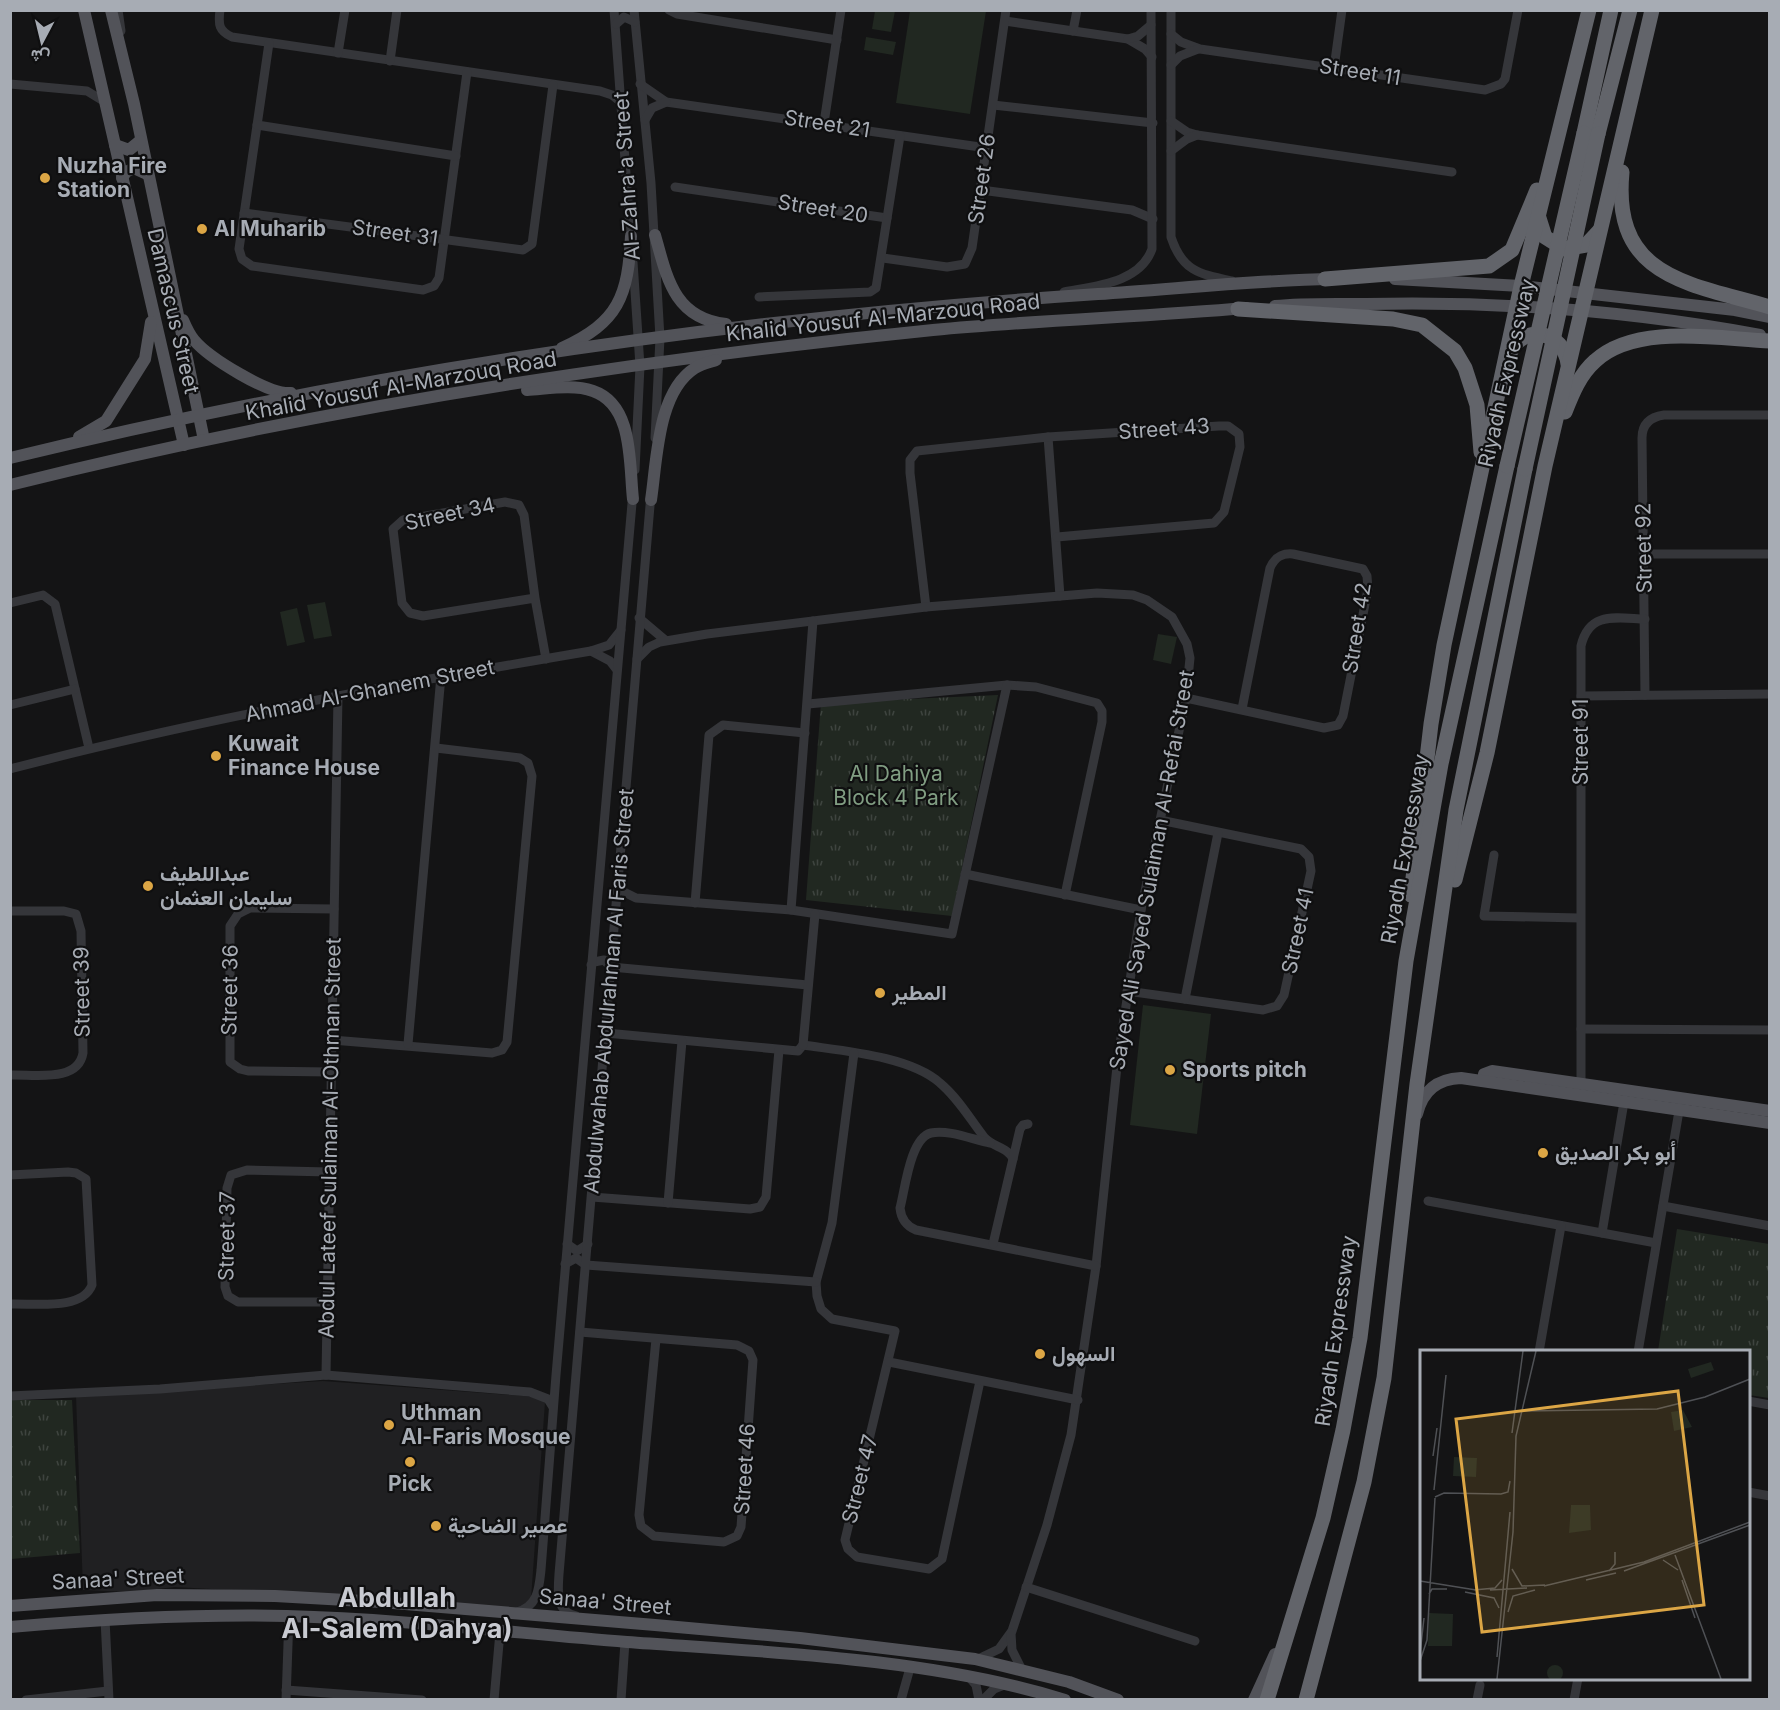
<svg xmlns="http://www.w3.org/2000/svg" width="1780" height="1710" font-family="Inter,Vazirmatn,sans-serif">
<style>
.built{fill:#202022}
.grass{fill:url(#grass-tufts)}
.pitch{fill:#212821}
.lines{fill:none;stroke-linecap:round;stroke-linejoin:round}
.minor{stroke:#35363a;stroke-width:9}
.major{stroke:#525359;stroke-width:12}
.highway{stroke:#62646a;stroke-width:15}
.highway-bridge{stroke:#62646a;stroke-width:15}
.poi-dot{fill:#dca645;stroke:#0f0f10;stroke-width:2}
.labels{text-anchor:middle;stroke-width:4.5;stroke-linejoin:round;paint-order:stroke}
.street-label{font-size:21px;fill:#a7acb4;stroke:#0f0f10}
.poi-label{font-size:21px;font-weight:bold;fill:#a7acb4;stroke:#0f0f10;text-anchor:start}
.park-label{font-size:21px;fill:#809d82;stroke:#0f0f10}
.district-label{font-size:27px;font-weight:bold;fill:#c8cad1;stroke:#0f0f10}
.inset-road{fill:none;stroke:#4f5155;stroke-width:1.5}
.view{fill:#dca645;fill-opacity:0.15;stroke:#dca645;stroke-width:3}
.inset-edge{fill:none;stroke:#a7acb4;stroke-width:3}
</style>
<defs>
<pattern id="grass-tufts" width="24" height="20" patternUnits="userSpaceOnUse" patternTransform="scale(1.5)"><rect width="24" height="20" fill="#212821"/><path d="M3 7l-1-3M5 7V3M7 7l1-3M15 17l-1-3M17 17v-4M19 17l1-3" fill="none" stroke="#3e443f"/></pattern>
</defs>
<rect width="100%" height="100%" fill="#141415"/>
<path class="built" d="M323 1381 537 1397 545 1402 531 1599 526 1606 512 1611 282 1593 175 1587 130 1592 83 1590 76 1396Z"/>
<g class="grass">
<path d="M998 695 952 916 806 900 821 703Z"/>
<path d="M1677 1229 1769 1244V1398L1749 1395 1748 1352 1658 1351Z"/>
<path d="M11 1400H72L80 1553 11 1559Z"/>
</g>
<g class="pitch">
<path d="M875 11H895L891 32 872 29Z"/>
<path d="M910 11H986L970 114 896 103Z"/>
<path d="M866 37 896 42 893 55 864 50Z"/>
<path d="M325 602 332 636 314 639 307 605Z"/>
<path d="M297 608 305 642 287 646 280 612Z"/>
<path d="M1158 634 1177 637 1171 664 1153 660Z"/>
<path d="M1143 1005 1211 1014 1197 1134 1130 1125Z"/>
</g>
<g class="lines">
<g class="minor">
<path d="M118 10 121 31"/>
<path d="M220 10C218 25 219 31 232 37L600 91 612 95 622 103"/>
<path d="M614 10 631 242"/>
<path d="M634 10 651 183 660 338 655 438"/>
<path d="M669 10 677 14 837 40"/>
<path d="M1171 10V237C1182 271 1199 274 1232 281"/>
<path d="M1005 21 1128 39 1145 49 1152 57"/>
<path d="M616 24 624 17 635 22"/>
<path d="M1073 31 1077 10"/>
<path d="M1171 34 1181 42 1200 49 1485 90 1501 84 1505 79 1518 10"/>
<path d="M1128 39 1138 36 1151 25"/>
<path d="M269 43 239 249 242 259 252 266 423 290 434 286 439 278 467 72"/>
<path d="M338 53 345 10"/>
<path d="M390 61 397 10"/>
<path d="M1171 65 1180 56 1198 49"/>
<path d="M1334 68 1342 10"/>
<path d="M10 84 87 91 105 102"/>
<path d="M640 84 666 102 987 148"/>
<path d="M993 105 1153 123"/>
<path d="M645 120 652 108 666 102"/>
<path d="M1171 121 1187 132 1197 135 1452 172"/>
<path d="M824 123 841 10"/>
<path d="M257 125 456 156"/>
<path d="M1171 151 1187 139 1197 135"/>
<path d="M675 187 887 218"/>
<path d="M981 190 1132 210 1153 219"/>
<path d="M244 213 523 250 532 244 553 85"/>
<path d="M883 258 947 267 965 264 972 248 1006 10"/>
<path d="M633 262 640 366 635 470"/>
<path d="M1064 292C1095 286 1140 283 1152 249L1151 10"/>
<path d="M759 297 870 292 876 288 900 136"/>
<path d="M1048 437 1060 596"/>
<path d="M1644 554H1770"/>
<path d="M535 598 423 616 410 613 402 603 393 529 403 520 505 502 519 505 524 515 535 598 546 659"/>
<path d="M10 603 43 595 55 604 89 748"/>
<path d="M926 607 910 473V460L917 451 1048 437 1219 426H1228L1239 434 1240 447 1224 512 1214 523 1057 537"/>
<path d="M639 618 665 640"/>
<path d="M591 651 610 661 617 670"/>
<path d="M637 659 649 647 660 642 707 634 926 607 1097 593 1133 595 1147 600 1172 617 1187 644 1190 658 1186 698 1141 910 1118 1057 1096 1266 1071 1435 1047 1525 1012 1631 999 1649 978 1659"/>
<path d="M1645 695 1642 438C1642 424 1650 417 1664 415H1770"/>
<path d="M1581 696 1770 694"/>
<path d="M1186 698 1324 728 1338 725 1343 716 1368 589 1367 576 1363 569 1293 554C1282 553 1275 557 1270 568L1242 709"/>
<path d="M808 704 1007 685 1036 687 1097 703 1102 711V722L1065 895"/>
<path d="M10 705 75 689"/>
<path d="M10 769C201 719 396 684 591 651L609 645 621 630"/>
<path d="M1494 855 1484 916 1580 918"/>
<path d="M965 874 1141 910"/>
<path d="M618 882 624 892 636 898 791 910 952 934 1007 685"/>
<path d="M695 903 709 735 723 725 805 733"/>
<path d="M791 910 813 621"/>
<path d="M10 911H64L76 914 81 931 83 1053C78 1083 34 1074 10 1075"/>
<path d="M591 965 594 962 604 960 611 967 808 985"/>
<path d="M1127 991 1263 1010 1277 1006 1284 995 1311 871 1309 857 1301 849 1160 820"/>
<path d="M1185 999 1218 833"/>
<path d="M1581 1029 1770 1030"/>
<path d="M606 1033 798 1051 803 1045"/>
<path d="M332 1040 492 1053 502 1050 507 1042 532 776 528 763 520 758 436 748"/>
<path d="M408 1044 441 676"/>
<path d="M803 1045C843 1051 910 1056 940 1083 958 1098 970 1119 984 1137 992 1147 1008 1147 1013 1159"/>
<path d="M803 1045 815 914"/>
<path d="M854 1053 832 1223 816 1282 817 1296 821 1309 832 1319 895 1331 845 1540 848 1549 857 1557 929 1569 942 1559 980 1381"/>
<path d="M331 1072 248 1071 240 1069 230 1062V926L238 914 250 908 334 909"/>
<path d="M1581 1083V646C1589 611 1616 618 1645 619"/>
<path d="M990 1143C974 1140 948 1129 931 1133 910 1138 905 1190 900 1208 901 1218 906 1226 916 1230L1096 1266"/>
<path d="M10 1175 68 1172 76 1173 86 1179 92 1285C82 1311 34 1303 10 1304"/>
<path d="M592 1197 750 1209 760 1207 766 1197 779 1050"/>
<path d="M1428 1201 1656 1243"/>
<path d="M668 1203 682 1041"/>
<path d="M1663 1206 1770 1226"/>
<path d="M1602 1233 1624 1102"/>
<path d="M567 1244 577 1251 588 1244"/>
<path d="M993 1244 1020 1129 1023 1125 1028 1124"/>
<path d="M565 1264 576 1258 586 1265 816 1282"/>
<path d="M327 1302H238L228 1296 225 1287 227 1188 231 1175 247 1170 329 1172"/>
<path d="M580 1332 737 1345 749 1351 753 1360 741 1527 737 1536 724 1542 654 1536 641 1526 639 1515 656 1339"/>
<path d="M1539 1352 1561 1226"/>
<path d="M1638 1352 1680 1105"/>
<path d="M889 1362 1078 1400"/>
<path d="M326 1375 338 696"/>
<path d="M10 1396 160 1389 326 1375 530 1392 548 1399 553 1407"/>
<path d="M1748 1401 1770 1405"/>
<path d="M1748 1492 1770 1496"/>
<path d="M1026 1587 1195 1641"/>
<path d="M517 1612C538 1606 539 1589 541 1570L556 1375 633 492"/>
<path d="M576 1616C555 1611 558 1591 559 1574L651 494"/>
<path d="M105 1619 109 1700"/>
<path d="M1011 1633 1012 1650 1022 1670"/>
<path d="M969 1677 976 1685 979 1700"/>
<path d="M286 1690 422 1700"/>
<path d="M26 1700 108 1691"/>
<path d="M286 1700 289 1616"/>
<path d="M494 1700 500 1632"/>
<path d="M621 1700 625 1642"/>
<path d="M901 1700 910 1668"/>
<path d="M983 1700 994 1689 1004 1685"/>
<path d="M1477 1700 1480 1685"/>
<path d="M1574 1700 1578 1678"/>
</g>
<g class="major">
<path d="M84 10 184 445"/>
<path d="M111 10 134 104 204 440"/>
<path d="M115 145 129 150 140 141"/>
<path d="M122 178 126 172 134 168 147 174"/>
<path d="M655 235C667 278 674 318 726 324"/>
<path d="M1395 279 1521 286 1735 310 1770 317"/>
<path d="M1275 306C1305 303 1336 304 1366 304 1497 301 1631 311 1760 335"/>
<path d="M183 320C186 327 189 334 194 340 209 358 269 395 291 393"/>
<path d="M562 348C619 322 628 296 631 236"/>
<path d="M527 390C547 389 573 384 593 391 634 405 629 464 633 499"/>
<path d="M79 437 106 421 145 359 151 322"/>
<path d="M10 458C367 371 733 318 1098 294 1176 289 1255 280 1333 279"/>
<path d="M10 485C313 409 623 361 933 330 1037 320 1142 317 1246 308"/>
<path d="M651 500C657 461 657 392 695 368 701 364 710 362 716 360"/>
<path d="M1483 1081 1484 1074 1492 1071 1770 1111"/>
<path d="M1417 1114C1423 1090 1438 1079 1461 1078L1770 1123"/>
<path d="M10 1606 157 1595 275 1596 381 1602 655 1625 800 1638 975 1659 1069 1682 1118 1700"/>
<path d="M10 1627C103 1619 195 1614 287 1616 401 1619 514 1633 627 1642 767 1652 931 1658 1065 1700"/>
<path d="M1254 1700 1275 1654"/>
</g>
<g class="highway">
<path d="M1584 133 1611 10"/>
<path d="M1598 134 1630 10"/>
<path d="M1622 172C1612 278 1688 283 1770 307"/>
<path d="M1539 218 1545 237 1564 249 1586 245 1599 231"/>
<path d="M1325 279 1489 266 1512 250 1537 190"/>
<path d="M1238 309 1393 319 1422 325 1455 351 1465 368 1477 405 1481 452"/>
<path d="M1510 353C1524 322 1564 332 1568 364"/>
<path d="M1565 412C1572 394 1580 374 1595 361 1636 323 1718 339 1770 341"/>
<path d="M1455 880 1487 753 1545 466 1652 10"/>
<path d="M1411 895 1431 724 1444 645 1521 286 1589 10"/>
<path d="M1267 1700 1323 1518 1343 1430 1360 1338 1406 961 1441 764 1507 466"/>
<path d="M1306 1700 1364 1482 1384 1378 1417 1084 1456 810 1525 469"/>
</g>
<g class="highway-bridge">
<path d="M1507 466 1584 133"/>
<path d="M1525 469 1598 134"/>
</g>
</g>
<g class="poi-dot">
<circle cx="45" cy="178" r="6"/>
<circle cx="202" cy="229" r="6"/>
<circle cx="216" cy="756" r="6"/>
<circle cx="148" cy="886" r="6"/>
<circle cx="880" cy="993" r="6"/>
<circle cx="1170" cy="1070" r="6"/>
<circle cx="1543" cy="1153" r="6"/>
<circle cx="1040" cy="1354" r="6"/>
<circle cx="389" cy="1425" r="6"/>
<circle cx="410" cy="1462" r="6"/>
<circle cx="436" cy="1526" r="6"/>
</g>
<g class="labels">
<g class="street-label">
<text transform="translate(1360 72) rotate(9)" y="7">Street 11</text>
<text transform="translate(827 124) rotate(9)" y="7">Street 21</text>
<text transform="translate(627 176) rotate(-94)" y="7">Al-Zahra'a Street</text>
<text transform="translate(982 179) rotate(-82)" y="7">Street 26</text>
<text transform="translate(823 209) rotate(9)" y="7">Street 20</text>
<text transform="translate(395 233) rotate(8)" y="7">Street 31</text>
<text transform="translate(173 311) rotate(77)" y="7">Damascus Street</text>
<text transform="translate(883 318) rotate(-6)" y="7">Khalid Yousuf Al-Marzouq Road</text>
<text transform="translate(1507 373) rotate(-77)" y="7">Riyadh Expressway</text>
<text transform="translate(401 386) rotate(-10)" y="7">Khalid Yousuf Al-Marzouq Road</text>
<text transform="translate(1164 429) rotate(-4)" y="7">Street 43</text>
<text transform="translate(450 514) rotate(-12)" y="7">Street 34</text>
<text transform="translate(1644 548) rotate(-91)" y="7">Street 92</text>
<text transform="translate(1357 628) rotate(-81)" y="7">Street 42</text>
<text transform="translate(370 691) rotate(-11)" y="7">Ahmad Al-Ghanem Street</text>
<text transform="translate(1581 742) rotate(-90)" y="7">Street 91</text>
<text transform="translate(1405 849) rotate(-80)" y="7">Riyadh Expressway</text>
<text transform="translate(1152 870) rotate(-80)" y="7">Sayed Ali Sayed Sulaiman Al-Refai Street</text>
<text transform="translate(1298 931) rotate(-78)" y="7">Street 41</text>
<text transform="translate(230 990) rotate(-89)" y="7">Street 36</text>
<text transform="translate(609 991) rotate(-85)" y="7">Abdulwahab Abdulrahman Al Faris Street</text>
<text transform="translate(82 992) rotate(-91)" y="7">Street 39</text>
<text transform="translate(330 1138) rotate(-89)" y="7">Abdul Lateef Sulaiman Al-Othman Street</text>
<text transform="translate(227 1236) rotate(-89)" y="7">Street 37</text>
<text transform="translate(1336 1331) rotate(-82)" y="7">Riyadh Expressway</text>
<text transform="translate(745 1469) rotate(-86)" y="7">Street 46</text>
<text transform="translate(860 1479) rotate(-76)" y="7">Street 47</text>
<text transform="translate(118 1579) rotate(-3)" y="7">Sanaa' Street</text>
<text transform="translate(605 1602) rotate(5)" y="7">Sanaa' Street</text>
</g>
<g class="poi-label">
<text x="57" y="173">Nuzha Fire<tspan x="57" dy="24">Station</tspan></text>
<text x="214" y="236">Al Muharib</text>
<text x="228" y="751">Kuwait<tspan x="228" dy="24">Finance House</tspan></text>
<text x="160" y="881">عبداللطيف<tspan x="160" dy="24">سليمان العثمان</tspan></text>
<text x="892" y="1000">المطير</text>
<text x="1182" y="1077">Sports pitch</text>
<text x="1555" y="1160">أبو بكر الصديق</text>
<text x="1052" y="1361">السهول</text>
<text x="401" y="1420">Uthman<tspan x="401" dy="24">Al-Faris Mosque</tspan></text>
<text x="410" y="1491" text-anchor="middle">Pick</text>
<text x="448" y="1533">عصير الضاحية</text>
</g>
<g class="park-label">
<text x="896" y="781">Al Dahiya<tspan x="896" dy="24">Block 4 Park</tspan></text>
</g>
<g class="district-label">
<text x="397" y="1607">Abdullah<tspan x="397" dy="31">Al-Salem (Dahya)</tspan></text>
</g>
</g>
<g transform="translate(1420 1350)">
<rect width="330" height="330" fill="#141415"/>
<path d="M291 12 294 20 271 28 268 19ZM263 60 272 77 254 81 251 62ZM34 107 57 108 56 127 33 126ZM151 155H170L171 180 149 183ZM127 323a8 8 0 1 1 16 0a8 8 0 1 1-16 0Z" fill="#212821"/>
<path d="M9 263 33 264 32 296H8Z" fill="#212821"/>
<path class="inset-road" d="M102 61 237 59 285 47 330 29M92 83 103 1M13 106 17 78M14 140 26 25M15 147 24 143 81 144 88 142 90 131M255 205 301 329M243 210 258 220M92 219 102 236 125 235M189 221 195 214V202M204 221 330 175M166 230 196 223M262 230 275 268M0 231 56 240M124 236 224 212 330 172M54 240 75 238 82 230M70 240 107 238M45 242 74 248 79 258M9 244 12 239H27M88 262 93 246 115 240M0 304 4 268M77 307 90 162M0 311 7 290 15 148M77 329 93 182 96 86 116 1"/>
<path class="view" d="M258 41 284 255 62 282 36 69Z"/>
<rect width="330" height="330" class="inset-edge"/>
</g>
<rect width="1780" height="1710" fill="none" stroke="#a7acb4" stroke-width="24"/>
<g transform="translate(42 42) rotate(187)" stroke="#0f0f10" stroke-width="4.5" paint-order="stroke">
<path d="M0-4.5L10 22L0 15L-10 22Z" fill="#a7acb4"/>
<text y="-9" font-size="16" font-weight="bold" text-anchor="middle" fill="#a7acb4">ش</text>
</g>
</svg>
